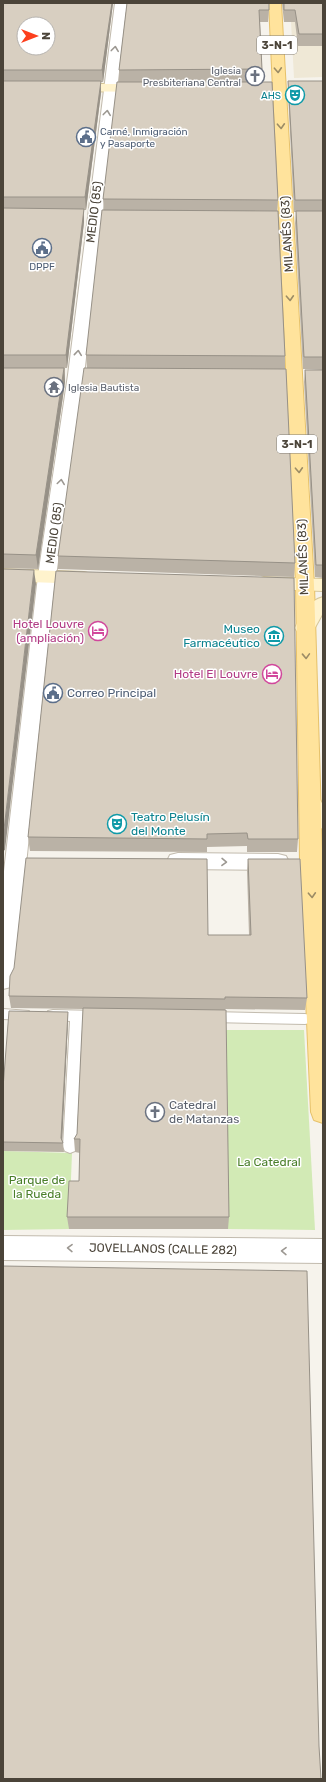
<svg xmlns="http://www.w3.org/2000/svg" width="326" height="1782" font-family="Rubik,sans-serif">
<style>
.education{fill:#efe8d6}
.green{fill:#d2eab5}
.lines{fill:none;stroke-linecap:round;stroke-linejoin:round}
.lane-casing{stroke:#c2bbae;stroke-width:2}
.street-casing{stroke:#c2bbae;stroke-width:2}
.secondary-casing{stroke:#d6c79b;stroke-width:2}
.primary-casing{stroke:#e6c16a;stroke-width:2}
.lane{fill:#fff;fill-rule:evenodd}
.street{fill:#fff;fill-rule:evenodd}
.secondary{fill:#fff3cd;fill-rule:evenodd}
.primary{fill:#ffe39c;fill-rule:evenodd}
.wall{fill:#bab2a6}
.shaded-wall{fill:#979187}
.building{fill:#d8cfc1;stroke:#979187;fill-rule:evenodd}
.oneway{stroke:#9c9892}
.oneway2{stroke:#9c8c66}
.labels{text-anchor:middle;stroke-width:3;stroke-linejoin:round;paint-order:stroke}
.far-worship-label{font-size:10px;fill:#5b616d;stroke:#fff;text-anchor:end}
.far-culture-label{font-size:10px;fill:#0d838f;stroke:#fff;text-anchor:end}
.far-service-label{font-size:10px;fill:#4e5e75;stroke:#fff;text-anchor:start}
.shield{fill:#fff;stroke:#817c74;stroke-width:1}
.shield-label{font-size:11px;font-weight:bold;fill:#4b4439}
.street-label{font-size:12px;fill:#4b4439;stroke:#fff}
.hotel-label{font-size:12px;fill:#b23c85;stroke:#fff;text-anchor:end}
.culture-label{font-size:12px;fill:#0d838f;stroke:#fff;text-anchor:end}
.service-label{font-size:12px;fill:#4e5e75;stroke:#fff;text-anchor:start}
.worship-label{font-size:12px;fill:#5b616d;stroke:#fff;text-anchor:start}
.park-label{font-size:12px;fill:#4a7f2a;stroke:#fff}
</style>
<rect width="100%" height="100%" fill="#f6f3ec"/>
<path class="education" d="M290 3H323V77L294 78Z"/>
<g class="green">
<path d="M225 1030H304L315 1230 228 1229Z"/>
<path d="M3 1151 72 1153 69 1229 3 1230Z"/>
</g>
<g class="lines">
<g class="lane-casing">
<g id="lane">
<path d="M3 1009 29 1011 30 1015 29 1019 24 1020 3 1019Z"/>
<path d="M53 1010 98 1011 103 1012 104 1016 103 1020 98 1021H83L77 1147 75 1151 70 1153 65 1151 63 1147 70 1021 48 1019 47 1015 48 1011Z"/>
<path d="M211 1012 305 1014 310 1015 311 1019 310 1023 305 1024 211 1022 206 1021 205 1017 206 1013Z"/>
</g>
</g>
<g class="street-casing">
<g id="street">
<path d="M115 3H127L84 375 56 576 14 980 11 987 3 989V880L38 576 68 375Z"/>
<path d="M178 853 278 854 286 856 289 862 286 868 278 870 178 869 170 867 167 861 170 855Z"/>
<path d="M3 1236 323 1239V1263L3 1260Z"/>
</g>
</g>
<g class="secondary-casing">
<g id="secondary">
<path d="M72 84H146L151 85 153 88 151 91 146 92 67 91 65 88 67 85Z"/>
<path d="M3 569 84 572 91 574 93 578 91 582 84 584 3 581Z"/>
<path d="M264 577 323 579V591L264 589 257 587 255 583 257 579Z"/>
<path d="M323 597V613L312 633 305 635 298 633 295 628C301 614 308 601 323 597Z"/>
<path d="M310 792 317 794 323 805V829C310 825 305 812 300 800L303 794Z"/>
</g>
</g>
<g class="primary-casing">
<path id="primary" d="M269 3H281L314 585 323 884V1123L314 1120 311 1112 300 862 296 585Z"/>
</g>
<use href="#lane" class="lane"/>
<use href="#street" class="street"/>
<use href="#secondary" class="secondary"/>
<use href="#primary" class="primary"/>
</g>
<g class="wall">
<path d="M3 3H113L103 82H101V93L86 210H84V222L67 368H65V382L38 569 3 568Z"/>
<path d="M127 3 269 10 268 22H260L262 69 261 82H201L278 200 277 211 285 356V369L295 563 294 577 58 569V556L87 368 86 355 104 210 103 199 119 82V70Z"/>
<path d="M282 3H323V46H298L295 22H284Z"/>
<path d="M288 81H323V370L303 369 295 223 296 212H294L288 93Z"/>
<path d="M305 370H323V578L315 577 304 382Z"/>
<path d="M56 571 298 839 297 852H247V846L207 847V852L30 851 28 837Z"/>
<path d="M248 859 307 998 305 1010 225 1009 229 1217 228 1229H69L67 1217 79 1181 80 1153 75 1152 74 1139 77 1134 83 1009 11 1008 9 996 208 935H249L247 871Z"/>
<path d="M68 1012V1021L62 1140 63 1143 64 1152 3 1151V1088Z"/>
</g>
<g class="shaded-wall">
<path d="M112 3H113L103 82 102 70Z"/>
<path d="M101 81V93L86 210 85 197Z"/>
<path d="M84 209V222L67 368 66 355Z"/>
<path d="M64 368 65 382 38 569 36 555Z"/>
<path d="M34 570 36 584 5 850 3 851V838Z"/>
<path d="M68 1012V1021L62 1143 61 1138Z"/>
</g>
<g class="building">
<path d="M3 3H112L102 70H3ZM24 24H48V48H24Z"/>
<path d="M127 3H269V10H259L262 69 119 70Z"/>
<path d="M284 3H323V34H299L295 10H284Z"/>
<path d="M3 81H101L85 197H3Z"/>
<path d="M288 81H323V200H295Z"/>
<path d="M117 82H272L278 200 103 199Z"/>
<path d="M3 208 84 209 66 355H3Z"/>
<path d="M102 210 278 211 285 356 86 355Z"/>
<path d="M296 211H323V357H304Z"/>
<path d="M3 368H64L36 555 3 554Z"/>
<path d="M84 368 286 369 295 563 58 556Z"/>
<path d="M305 370H323V565H316Z"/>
<path d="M3 569 34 570 3 838Z"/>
<path d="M56 571 294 578 298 839H248L247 833 207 834V839L28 837Z"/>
<path d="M26 858 207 859 208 935H251L248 859H300L307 998 225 997V999L9 996 10 976 14 968Z"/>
<path d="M83 1008 226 1010 229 1217H67L69 1181H79L80 1139H74L77 1134Z"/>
<path d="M9 1011 68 1012 61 1138 63 1143 3 1142V1088Z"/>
<path d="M3 1266 307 1271 319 1746 321 1779H3Z"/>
</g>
<defs><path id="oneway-chevron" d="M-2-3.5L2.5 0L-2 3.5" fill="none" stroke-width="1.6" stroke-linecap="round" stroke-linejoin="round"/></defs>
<g class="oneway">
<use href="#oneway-chevron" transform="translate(115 49) rotate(-83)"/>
<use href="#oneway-chevron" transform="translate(107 113) rotate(-83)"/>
<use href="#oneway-chevron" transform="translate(78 353) rotate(-84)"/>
<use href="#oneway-chevron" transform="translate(61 482) rotate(-82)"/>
<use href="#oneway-chevron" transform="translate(224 862) rotate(1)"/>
<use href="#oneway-chevron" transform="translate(70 1248) rotate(-179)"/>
<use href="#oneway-chevron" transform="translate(284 1251) rotate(-179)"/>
</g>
<g class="oneway2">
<use href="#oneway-chevron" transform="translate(278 70) rotate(87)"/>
<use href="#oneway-chevron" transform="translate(281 126) rotate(87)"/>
<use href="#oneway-chevron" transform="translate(290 298) rotate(87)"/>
<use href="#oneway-chevron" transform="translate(299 470) rotate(87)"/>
<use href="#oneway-chevron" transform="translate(306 656) rotate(88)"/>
<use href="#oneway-chevron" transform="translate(312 895) rotate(87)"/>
</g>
<defs>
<g id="church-ring" transform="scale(1)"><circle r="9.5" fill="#fff" stroke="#6b7280" stroke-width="1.5"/><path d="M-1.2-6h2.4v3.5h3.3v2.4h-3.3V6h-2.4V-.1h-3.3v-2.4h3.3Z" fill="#6b7280"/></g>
<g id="theatre-ring" transform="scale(1)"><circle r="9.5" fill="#fff" stroke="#0f9aa8" stroke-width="1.5"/><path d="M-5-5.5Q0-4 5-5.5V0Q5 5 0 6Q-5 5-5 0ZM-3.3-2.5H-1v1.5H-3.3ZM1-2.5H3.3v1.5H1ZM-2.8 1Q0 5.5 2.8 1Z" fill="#0f9aa8"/></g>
<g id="civic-ring" transform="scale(1)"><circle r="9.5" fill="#fff" stroke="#5c6f8a" stroke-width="1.5"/><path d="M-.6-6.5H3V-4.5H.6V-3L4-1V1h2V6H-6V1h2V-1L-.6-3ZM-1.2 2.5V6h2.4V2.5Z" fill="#5c6f8a"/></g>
<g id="temple-ring" transform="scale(1)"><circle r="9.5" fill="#fff" stroke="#6b7280" stroke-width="1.5"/><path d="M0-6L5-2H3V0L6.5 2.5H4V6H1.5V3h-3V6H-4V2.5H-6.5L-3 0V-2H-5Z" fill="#6b7280"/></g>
<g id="hotel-ring" transform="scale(1)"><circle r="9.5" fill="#fff" stroke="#d1479c" stroke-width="1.5"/><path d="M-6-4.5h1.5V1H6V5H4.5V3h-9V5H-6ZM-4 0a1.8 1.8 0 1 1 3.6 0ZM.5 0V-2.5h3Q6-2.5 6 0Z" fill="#d1479c"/></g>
<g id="museum-ring" transform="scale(1)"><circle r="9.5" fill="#fff" stroke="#0f9aa8" stroke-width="1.5"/><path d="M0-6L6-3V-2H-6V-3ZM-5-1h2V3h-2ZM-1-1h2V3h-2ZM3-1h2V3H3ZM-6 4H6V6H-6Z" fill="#0f9aa8"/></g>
</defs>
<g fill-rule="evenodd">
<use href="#church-ring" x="255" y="76"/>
<use href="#theatre-ring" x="295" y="95"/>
<use href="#civic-ring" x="86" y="137"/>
<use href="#civic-ring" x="42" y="248"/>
<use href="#temple-ring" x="54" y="387"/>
<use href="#hotel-ring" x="98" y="631"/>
<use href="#museum-ring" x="274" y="636"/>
<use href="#hotel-ring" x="272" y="674"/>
<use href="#civic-ring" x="53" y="693"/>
<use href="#theatre-ring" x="117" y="824"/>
<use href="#church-ring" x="155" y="1112"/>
</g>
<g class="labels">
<g class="far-worship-label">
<text x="241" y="74">Iglesia<tspan x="241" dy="12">Presbiteriana Central</tspan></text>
<text x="68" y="391" text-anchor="start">Iglesia Bautista</text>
</g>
<g class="far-culture-label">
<text x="281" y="99">AHS</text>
</g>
<g class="far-service-label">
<text x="100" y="135">Carné, Inmigración<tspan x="100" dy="12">y Pasaporte</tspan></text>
<text x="42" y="270" text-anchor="middle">DPPF</text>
</g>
<g class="shield">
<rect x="257" y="36" width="40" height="18" rx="3"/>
<rect x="277" y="435" width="40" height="18" rx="3"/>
</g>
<g class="shield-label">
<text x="277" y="49">3-N-1</text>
<text x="297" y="448">3-N-1</text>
</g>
<g class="street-label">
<text transform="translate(94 212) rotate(-83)" y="4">MEDIO (85)</text>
<text transform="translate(287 234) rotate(-93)" y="4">MILANÉS (83)</text>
<text transform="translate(54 533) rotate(-82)" y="4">MEDIO (85)</text>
<text transform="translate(303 557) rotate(-92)" y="4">MILANÉS (83)</text>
<text transform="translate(163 1249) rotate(1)" y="4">JOVELLANOS (CALLE 282)</text>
</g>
<g class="hotel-label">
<text x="84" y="628">Hotel Louvre<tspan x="84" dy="14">(ampliación)</tspan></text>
<text x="258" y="678">Hotel El Louvre</text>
</g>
<g class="culture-label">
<text x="260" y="633">Museo<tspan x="260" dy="14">Farmacéutico</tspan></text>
<text x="131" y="821" text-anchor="start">Teatro Pelusín<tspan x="131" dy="14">del Monte</tspan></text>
</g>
<g class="service-label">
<text x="67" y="697">Correo Principal</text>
</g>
<g class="worship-label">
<text x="169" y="1109">Catedral<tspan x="169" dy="14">de Matanzas</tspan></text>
</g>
<g class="park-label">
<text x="269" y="1166">La Catedral</text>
<text x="37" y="1184">Parque de<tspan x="37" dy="14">la Rueda</tspan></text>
</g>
</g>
<rect width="326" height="1782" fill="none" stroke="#4b4439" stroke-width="8"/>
<g transform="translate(36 36) rotate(90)"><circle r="19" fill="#ffffff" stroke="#b7b4b0"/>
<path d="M0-3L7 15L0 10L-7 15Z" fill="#fc3f1d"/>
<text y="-6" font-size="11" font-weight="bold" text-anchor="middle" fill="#4b4439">N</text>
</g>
</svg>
